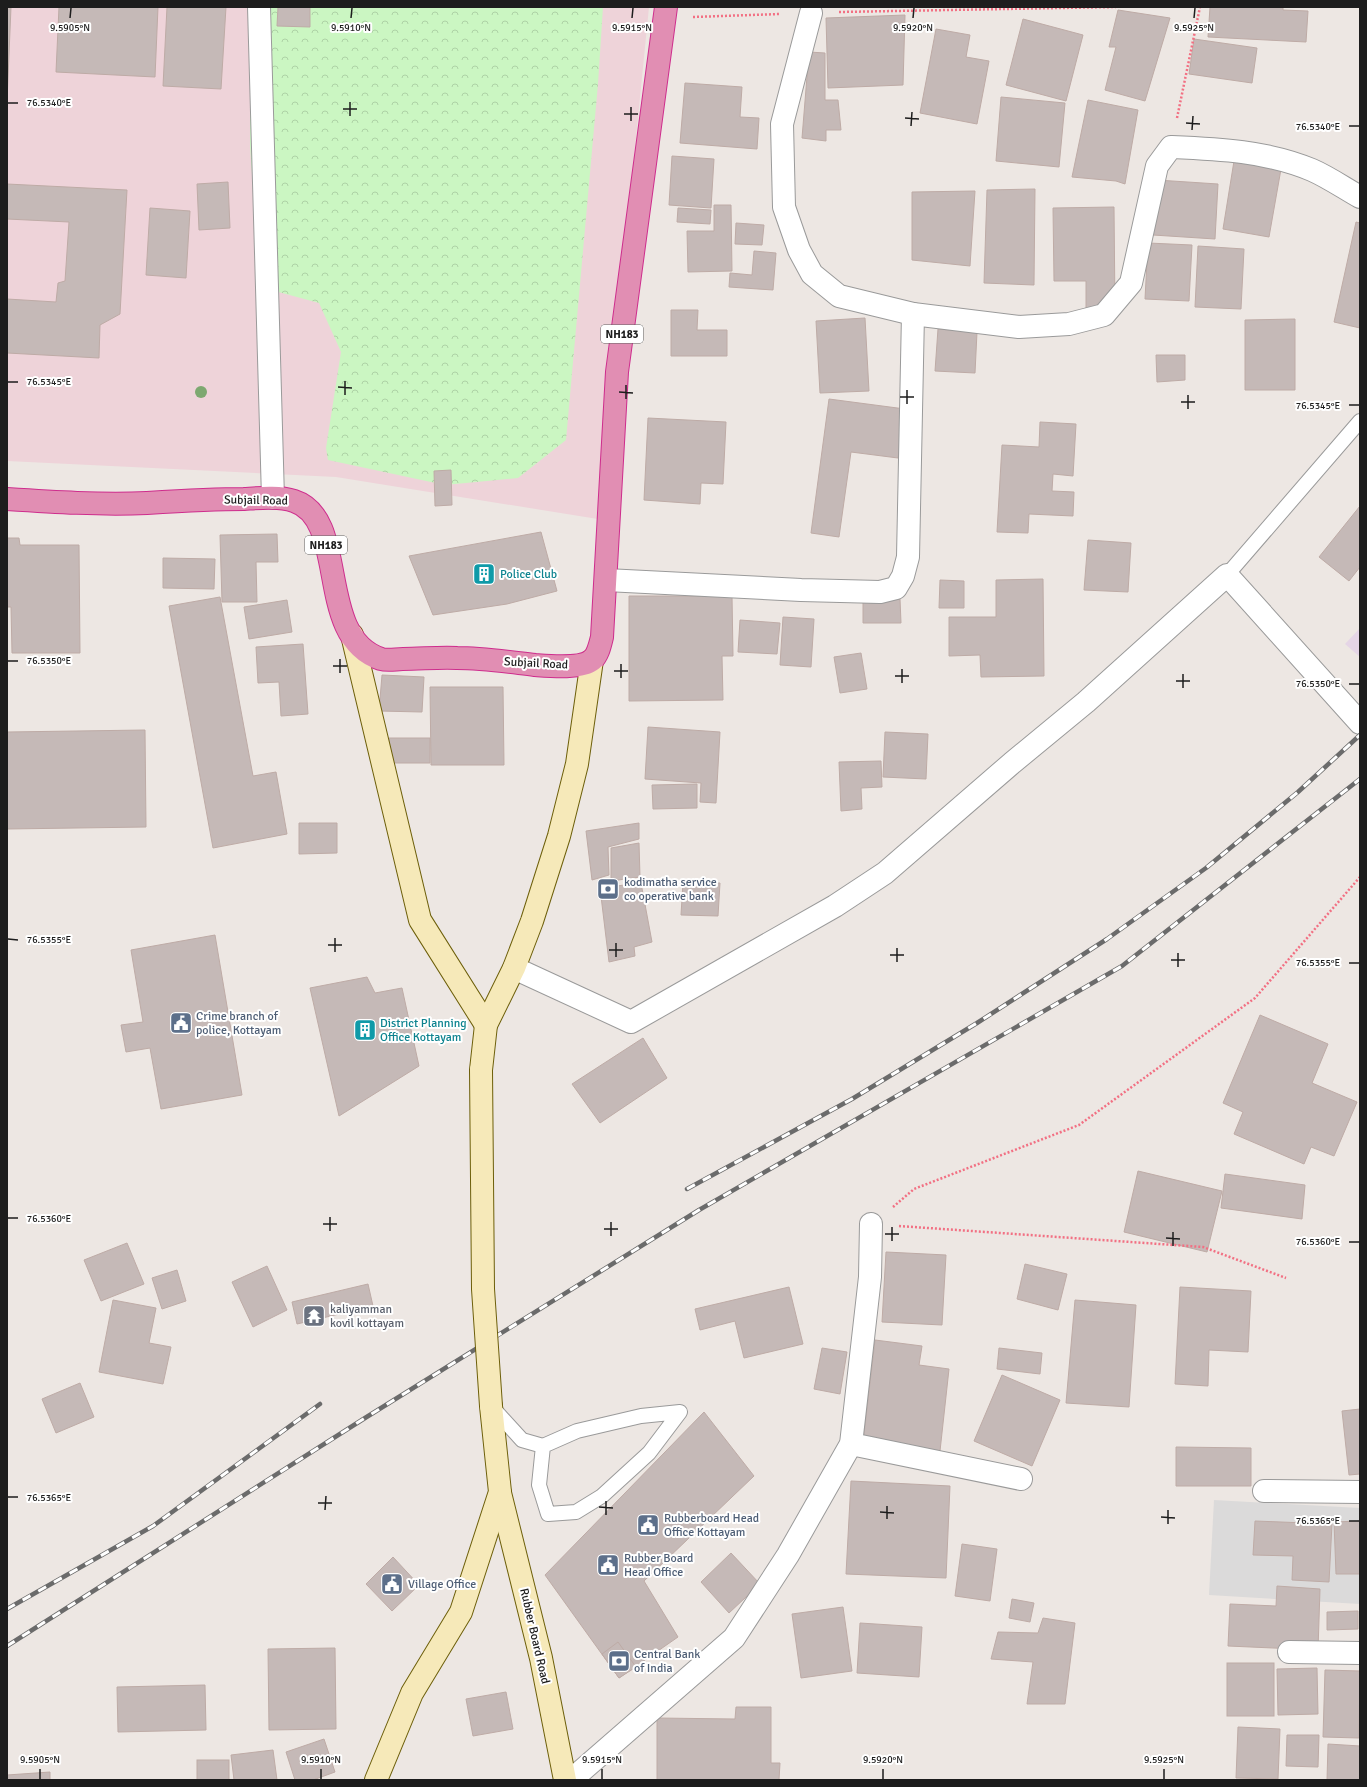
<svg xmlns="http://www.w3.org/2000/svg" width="1367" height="1787" font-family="Signika,sans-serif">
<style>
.residential{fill:#dbdada}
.commercial{fill:#eed3d9}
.industrial{fill:#e5d5e6}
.park{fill:url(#park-crowns)}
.building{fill:#c5b9b7;stroke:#beaba6}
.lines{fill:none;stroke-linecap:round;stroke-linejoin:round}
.lane-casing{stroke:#9a9a9a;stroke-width:16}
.street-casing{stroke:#9a9a9a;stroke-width:24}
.secondary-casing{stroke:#6d5f0a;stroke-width:24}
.highway-casing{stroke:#ce2d8d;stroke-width:24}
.path{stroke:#f27083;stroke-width:2.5;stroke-dasharray:2 2;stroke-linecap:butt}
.lane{stroke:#fff;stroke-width:14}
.street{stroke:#fff;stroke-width:22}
.secondary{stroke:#f6e9b9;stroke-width:22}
.highway{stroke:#e18eb3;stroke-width:22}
.rail-casing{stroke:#6b6b6b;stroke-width:4.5}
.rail{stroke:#fff;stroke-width:3;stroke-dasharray:9;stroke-linecap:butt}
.secondary-bridge-casing{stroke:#6d5f0a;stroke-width:24;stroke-linecap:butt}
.secondary-bridge{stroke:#f6e9b9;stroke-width:22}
.tree{fill:#7da870}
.ticks{fill:none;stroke:#1d1d1d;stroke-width:1.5}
.labels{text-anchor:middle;stroke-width:4;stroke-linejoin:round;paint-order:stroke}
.shield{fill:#fff;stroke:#616161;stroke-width:1}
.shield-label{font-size:11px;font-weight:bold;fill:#1d1d1d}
.street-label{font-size:12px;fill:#1d1d1d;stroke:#fff}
.culture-label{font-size:12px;fill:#0d838f;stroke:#fff;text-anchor:start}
.service-label{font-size:12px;fill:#4e5e75;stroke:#fff;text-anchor:start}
.worship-label{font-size:12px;fill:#5b616d;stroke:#fff;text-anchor:start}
.ticks-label{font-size:10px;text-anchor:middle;fill:#1d1d1d;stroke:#fff;stroke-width:4;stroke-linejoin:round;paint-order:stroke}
</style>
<defs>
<pattern id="park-crowns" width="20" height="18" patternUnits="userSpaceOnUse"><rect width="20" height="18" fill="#cbf6c2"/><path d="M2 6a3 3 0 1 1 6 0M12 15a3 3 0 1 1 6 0" fill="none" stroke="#aed2a6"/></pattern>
</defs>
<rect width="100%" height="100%" fill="#ede7e3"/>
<path class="residential" d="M1214 1500 1360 1508V1604L1209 1595Z"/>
<path class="commercial" d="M7 7H649L598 519 336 477 7 461Z"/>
<path class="industrial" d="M1360 628V657L1345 644Z"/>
<path class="park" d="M250 7H603L598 84 566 440 518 478 445 485 328 460 326 448 341 352 319 303 260 287 250 146Z"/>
<g class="building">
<path d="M7 7H11L7 101Z"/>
<path d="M59 7H158L155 77 56 72Z"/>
<path d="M167 7H226L221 89 163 86Z"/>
<path d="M278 7H310V27L277 26Z"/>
<path d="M1210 7H1283V10L1308 11 1306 42 1208 37Z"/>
<path d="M1118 10 1170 18 1145 101 1105 90 1116 47H1109Z"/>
<path d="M905 15 903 85 828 88 826 18Z"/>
<path d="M1023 19 1083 35 1066 101 1006 85Z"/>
<path d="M936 29 970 35 966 57 989 61 977 124 920 113Z"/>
<path d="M1194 39 1257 48 1252 83 1189 74Z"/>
<path d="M809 52 825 53V100H838L841 130H826V141L802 138Z"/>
<path d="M685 83 742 87 740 117 759 118 757 149 680 143Z"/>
<path d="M1001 97 1065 103 1059 167 996 161Z"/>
<path d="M1088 100 1138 110 1125 184 1116 181 1072 177Z"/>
<path d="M672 156 714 159 711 208 669 205Z"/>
<path d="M1234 161 1281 169 1269 237 1223 229Z"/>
<path d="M1157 180 1218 184 1215 239 1153 235Z"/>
<path d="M228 182 230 228 199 230 197 184Z"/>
<path d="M7 184 127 190 120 314 100 325 99 358 7 353V299L56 302 58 283 65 281 69 222 7 219Z"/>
<path d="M1035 189 1034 285 984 283 987 190Z"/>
<path d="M975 191 970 266 912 260V192Z"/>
<path d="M714 205H731L732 271 688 272 687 231H714Z"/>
<path d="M1114 207 1115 310H1086V281H1054L1053 208Z"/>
<path d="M150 208 190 211 186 278 146 275Z"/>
<path d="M678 208 711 210 710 224 677 222Z"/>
<path d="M1356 222 1360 223V328L1334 322Z"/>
<path d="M736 223 764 225 762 245 735 244Z"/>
<path d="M1148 243 1192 245 1189 301 1145 299Z"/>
<path d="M1198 246 1244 249 1241 309 1195 307Z"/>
<path d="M754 251 776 253 773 290 729 287 730 273 752 275Z"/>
<path d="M671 310H698L697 330H727V356H671Z"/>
<path d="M865 318 869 391 820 393 816 321Z"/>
<path d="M1295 319V390H1245V320Z"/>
<path d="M938 329 977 332 975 373 935 371Z"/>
<path d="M1156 355H1185V380L1157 382Z"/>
<path d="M829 399 905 409 898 458 851 452 839 537 811 533Z"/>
<path d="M648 418 726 422 723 484 701 483 700 504 644 500Z"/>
<path d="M1040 422 1076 424 1073 476 1053 474 1052 491 1074 492 1073 516 1029 514 1028 533 997 532 1002 445 1039 447Z"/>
<path d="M451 470 452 505 435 506 434 471Z"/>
<path d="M1360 506V567L1349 581 1319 557Z"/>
<path d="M541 532 557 591 507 604 433 615 409 556Z"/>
<path d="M277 534 278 562H256L257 602H222L220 535Z"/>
<path d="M7 538H19L20 545H79L80 653H12L11 607H7Z"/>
<path d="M1088 540 1131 543 1128 592 1084 590Z"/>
<path d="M163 558 215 559 214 589 163 588Z"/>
<path d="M1043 579 1044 676 981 677 980 655 949 656V617H996V580Z"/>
<path d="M940 580 964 581V608H939Z"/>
<path d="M629 596H732L733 656H722L723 700 629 701Z"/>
<path d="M220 597 253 776 276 772 287 834 213 848 169 606Z"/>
<path d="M900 599 901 623H863V600Z"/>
<path d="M287 600 292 632 249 639 244 607Z"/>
<path d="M783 617 814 619 811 667 780 665Z"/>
<path d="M740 620 780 623 777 654 738 652Z"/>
<path d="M303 644 308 714 281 716 279 682 258 683 256 647Z"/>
<path d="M861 653 867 689 840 693 834 657Z"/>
<path d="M382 675 424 677 422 712 379 711Z"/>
<path d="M430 687H503L504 765H431Z"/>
<path d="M648 727 720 732 716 803 700 802 701 783 645 779Z"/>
<path d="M145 730 146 827 7 829V732Z"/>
<path d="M885 732 928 734 926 779 883 777Z"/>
<path d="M389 738H430V763H390Z"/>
<path d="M881 761 882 787 861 788 862 809 841 811 839 762Z"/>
<path d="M697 784V808L653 809 652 785Z"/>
<path d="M299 823H337V853L299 854Z"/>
<path d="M639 823V839L608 847 609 875 592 880 586 831Z"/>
<path d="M639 843 640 877 611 881V848Z"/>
<path d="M683 882 720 883 718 916 681 915Z"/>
<path d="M641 883 652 942 634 947 635 956 609 962 600 888Z"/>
<path d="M215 935 242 1095 161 1109 150 1048 126 1052 121 1025 143 1022 131 950Z"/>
<path d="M367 977 375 993 402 988 419 1066 339 1116 310 988Z"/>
<path d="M1260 1015 1328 1044 1312 1083 1357 1102 1334 1156 1311 1147 1304 1164 1234 1134 1243 1112 1223 1103Z"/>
<path d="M643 1038 667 1078 600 1123 572 1084Z"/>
<path d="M1138 1171 1222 1191 1207 1252 1124 1232Z"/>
<path d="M1225 1174 1305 1185 1302 1219 1221 1208Z"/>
<path d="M127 1243 144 1284 101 1301 84 1260Z"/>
<path d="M886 1252 946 1255 942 1325 882 1322Z"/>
<path d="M1025 1264 1067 1274 1058 1310 1017 1299Z"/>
<path d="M267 1266 287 1310 253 1327 232 1282Z"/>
<path d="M177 1270 186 1301 162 1309 152 1278Z"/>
<path d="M368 1284 373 1306 297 1324 292 1302Z"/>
<path d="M789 1287 803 1344 744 1358 735 1321 700 1330 695 1309Z"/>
<path d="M1180 1287 1251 1291 1248 1352 1209 1350 1208 1386 1175 1384Z"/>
<path d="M113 1300 156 1308 149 1343 171 1347 163 1384 99 1372Z"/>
<path d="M1075 1300 1136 1305 1129 1407 1066 1403Z"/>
<path d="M875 1340 922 1346 919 1365 949 1369 940 1451 863 1442Z"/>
<path d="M822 1348 847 1352 840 1394 814 1389Z"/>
<path d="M999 1348 1042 1353 1040 1374 997 1369Z"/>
<path d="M1002 1375 1060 1400 1032 1466 974 1441Z"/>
<path d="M80 1383 94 1417 56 1433 42 1399Z"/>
<path d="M1360 1409V1474L1349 1475 1342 1411Z"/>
<path d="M704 1412 754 1476 644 1581 678 1637 619 1678 545 1575Z"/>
<path d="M1176 1447 1251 1448V1486H1176Z"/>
<path d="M851 1481 950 1486 946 1578 846 1574Z"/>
<path d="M1255 1521 1332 1524 1329 1582 1292 1580 1293 1556 1253 1555Z"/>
<path d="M1360 1521V1574H1336L1334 1522Z"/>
<path d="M962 1544 997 1549 990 1601 955 1596Z"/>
<path d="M731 1553 760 1584 729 1613 701 1582Z"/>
<path d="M393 1557 419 1585 392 1611 366 1584Z"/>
<path d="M1277 1586 1320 1589 1318 1650 1228 1646 1230 1604 1276 1606Z"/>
<path d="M1012 1599 1034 1603 1030 1622 1009 1618Z"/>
<path d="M843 1607 852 1671 801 1678 792 1614Z"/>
<path d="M1358 1611V1629L1327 1630V1612Z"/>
<path d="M1043 1618 1075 1623 1065 1704H1027L1033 1662 991 1659 998 1632 1038 1633Z"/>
<path d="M860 1623 922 1627 919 1677 857 1673Z"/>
<path d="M618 1642 636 1667 619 1678 602 1654Z"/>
<path d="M335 1648 336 1729 269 1730 268 1649Z"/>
<rect x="1227" y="1663" width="47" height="53"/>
<path d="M1317 1668 1318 1714 1278 1715 1277 1669Z"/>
<path d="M1325 1670 1360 1671 1359 1738 1323 1737Z"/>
<path d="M205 1685 206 1730 118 1732 117 1687Z"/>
<path d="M506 1692 513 1729 473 1736 466 1699Z"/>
<path d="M736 1707H771V1763H780L779 1780H657V1718L735 1719Z"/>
<path d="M1238 1727 1280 1729 1278 1779 1236 1778Z"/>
<path d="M1287 1735H1319L1318 1767 1286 1766Z"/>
<path d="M324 1739 335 1772 313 1780H295L286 1752Z"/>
<path d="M1328 1744 1360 1746V1780H1327Z"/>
<path d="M273 1750 277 1780H234L231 1755Z"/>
<rect x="197" y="1760" width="32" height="20"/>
<path d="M50 1772V1780H7V1775Z"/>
</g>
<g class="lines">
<g class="lane-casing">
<g id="lane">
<path d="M1227 575 1360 421"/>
<path d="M492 1407 522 1440 543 1446 577 1431 641 1416 680 1412 649 1453 602 1496 576 1512 548 1514 539 1485 543 1446"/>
</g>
</g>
<g class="street-casing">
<g id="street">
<path d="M259 7 273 498"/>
<path d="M811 13 782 124 784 207 799 250 812 274 839 296 913 314 1019 327 1069 324 1104 315 1131 283 1157 166 1171 147C1218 149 1267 151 1312 170 1328 177 1344 188 1360 197"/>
<path d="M606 580 801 590 880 592 896 588 903 576 908 557 913 314"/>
<path d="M514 968 631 1022 835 906 885 873 1012 763 1086 702 1227 575 1360 723"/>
<path d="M851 1444 1021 1479"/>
<path d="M1264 1491 1360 1492"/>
<path d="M1289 1652 1360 1653"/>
<path d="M571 1780 734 1638 788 1555 851 1444 870 1277 871 1224"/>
</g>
</g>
<g class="secondary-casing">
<g id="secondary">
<path d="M352 635 420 920 486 1025"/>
<path d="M481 1070 486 1025 514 968 532 921 559 836 577 764 592 660"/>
<path d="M500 1493 541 1658 565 1780"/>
<path d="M376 1780 412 1693 461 1612 500 1492 491 1406"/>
</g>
</g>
<g class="highway-casing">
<path id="highway" d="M7 499C53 502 101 505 147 503 179 501 212 499 244 499 260 498 278 496 294 501 350 519 314 637 381 659 388 661 396 659 403 659 421 659 439 657 457 658 483 658 509 662 535 665 549 666 581 669 592 660 598 655 600 645 602 637L617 372 666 7"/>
</g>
<g class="path">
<path d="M839 12 1116 7"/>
<path d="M693 17 780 14"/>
<path d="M1177 118 1200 7"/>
<path d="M893 1207 914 1189 1079 1125 1255 998 1360 877"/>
<path d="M899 1226 1203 1247 1286 1278"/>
</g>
<use href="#lane" class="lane"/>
<use href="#street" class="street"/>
<use href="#secondary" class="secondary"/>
<use href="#highway" class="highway"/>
<g class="rail-casing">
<g id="rail">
<path d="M687 1189 852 1099 977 1023 1107 939 1206 868 1298 792 1360 735"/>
<path d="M7 1609 153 1526 320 1404"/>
<path d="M7 1646 365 1418 699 1210 1122 966 1360 779"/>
</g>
</g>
<use href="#rail" class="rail"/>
<g class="secondary-bridge-casing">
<path id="secondary-bridge" d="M481 1070 483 1289 491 1406"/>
</g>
<use href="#secondary-bridge" class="secondary-bridge"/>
</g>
<circle class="tree" cx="201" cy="392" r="6"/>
<path class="ticks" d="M70 18 71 8M351 18 352 8M632 18 633 8M913 18 914 8M1194 18 1195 8M8 103H18M343 109H357M624 114H638M350 116V102M905 118 919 119M631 121V107M1186 123 1200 124M911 126 912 112M1349 126H1359M1192 130 1193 116M8 382H18M338 387 352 388M619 392 633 393M345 395V381M900 397H914M626 399V385M1181 402H1195M907 404V390M1349 405H1359M1188 409V395M8 661H18M333 666H347M614 671H628M340 673V659M895 676H909M621 678V664M1176 681H1190M902 683V669M1349 684H1359M1183 688V674M8 939 18 940M328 945H342M609 950H623M335 952V938M890 955H904M616 957V943M1171 960H1185M897 962V948M1349 963H1359M1178 967V953M8 1218H18M323 1224H337M604 1229H618M330 1231V1217M885 1234H899M611 1236V1222M1166 1238 1180 1239M892 1241V1227M1349 1242H1359M1173 1246V1232M8 1497H18M318 1503H332M599 1507 613 1508M325 1510 326 1496M880 1512 894 1513M606 1515V1501M1161 1517 1175 1518M887 1519V1506M1349 1521H1359M1168 1524V1510M40 1779V1769M321 1779V1769M602 1779V1769M883 1779V1769M1164 1779V1769"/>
<defs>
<g id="building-square" transform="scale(1.15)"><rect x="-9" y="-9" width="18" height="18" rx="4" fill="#0f9aa8" stroke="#fff"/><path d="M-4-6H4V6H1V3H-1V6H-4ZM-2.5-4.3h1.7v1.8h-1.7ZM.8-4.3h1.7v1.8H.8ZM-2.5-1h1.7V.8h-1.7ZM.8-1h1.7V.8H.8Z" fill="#fff"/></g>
<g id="bank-square" transform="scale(1.15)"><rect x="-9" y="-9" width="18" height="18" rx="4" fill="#5c6f8a" stroke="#fff"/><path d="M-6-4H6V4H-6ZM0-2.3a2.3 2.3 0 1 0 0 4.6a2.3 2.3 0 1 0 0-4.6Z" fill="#fff"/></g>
<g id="civic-square" transform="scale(1.15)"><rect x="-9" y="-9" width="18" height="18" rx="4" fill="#5c6f8a" stroke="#fff"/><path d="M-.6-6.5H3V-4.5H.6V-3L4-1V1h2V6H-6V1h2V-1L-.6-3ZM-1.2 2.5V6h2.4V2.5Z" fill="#fff"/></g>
<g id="temple-square" transform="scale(1.15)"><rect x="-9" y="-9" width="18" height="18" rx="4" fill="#6b7280" stroke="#fff"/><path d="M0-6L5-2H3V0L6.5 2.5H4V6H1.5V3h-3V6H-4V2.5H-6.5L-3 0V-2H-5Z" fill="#fff"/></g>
</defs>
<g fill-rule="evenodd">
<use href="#building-square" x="484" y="574"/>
<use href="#bank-square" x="608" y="889"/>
<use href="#civic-square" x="181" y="1023"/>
<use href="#building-square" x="365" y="1030"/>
<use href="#temple-square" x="314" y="1316"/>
<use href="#civic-square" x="648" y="1525"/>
<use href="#civic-square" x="608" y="1565"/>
<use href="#civic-square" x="392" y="1584"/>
<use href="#bank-square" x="619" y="1661"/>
</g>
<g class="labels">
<g class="shield">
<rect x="601" y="325" width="42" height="18" rx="3"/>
<rect x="305" y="536" width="42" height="18" rx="3"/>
</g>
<g class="shield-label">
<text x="622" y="338">NH183</text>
<text x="326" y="549">NH183</text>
</g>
<g class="street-label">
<text transform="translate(256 500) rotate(1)" y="4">Subjail Road</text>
<text transform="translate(536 663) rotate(3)" y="4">Subjail Road</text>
<text transform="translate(535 1636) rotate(77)" y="4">Rubber Board Road</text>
</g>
<g class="culture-label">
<text x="500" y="578">Police Club</text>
<text x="380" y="1027">District Planning<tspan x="380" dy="14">Office Kottayam</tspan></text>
</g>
<g class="service-label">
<text x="624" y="886">kodimatha service<tspan x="624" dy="14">co operative bank</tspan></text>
<text x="196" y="1020">Crime branch of<tspan x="196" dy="14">police, Kottayam</tspan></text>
<text x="664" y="1522">Rubberboard Head<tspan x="664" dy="14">Office Kottayam</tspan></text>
<text x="624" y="1562">Rubber Board<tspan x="624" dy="14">Head Office</tspan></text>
<text x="408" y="1588">Village Office</text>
<text x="634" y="1658">Central Bank<tspan x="634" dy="14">of India</tspan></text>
</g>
<g class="worship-label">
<text x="330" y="1313">kaliyamman<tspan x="330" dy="14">kovil kottayam</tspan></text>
</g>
</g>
<g class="ticks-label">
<text x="70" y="31">9.5905°N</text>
<text x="351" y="31">9.5910°N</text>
<text x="632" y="31">9.5915°N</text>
<text x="913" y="31">9.5920°N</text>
<text x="1194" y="31">9.5925°N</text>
<text x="49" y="106">76.5340°E</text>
<text x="1318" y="130">76.5340°E</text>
<text x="49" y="385">76.5345°E</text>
<text x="1318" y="409">76.5345°E</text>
<text x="49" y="664">76.5350°E</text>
<text x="1318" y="687">76.5350°E</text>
<text x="49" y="943">76.5355°E</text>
<text x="1318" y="966">76.5355°E</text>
<text x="49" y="1222">76.5360°E</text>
<text x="1318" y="1245">76.5360°E</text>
<text x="49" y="1501">76.5365°E</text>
<text x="1318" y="1524">76.5365°E</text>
<text x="40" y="1763">9.5905°N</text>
<text x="321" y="1763">9.5910°N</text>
<text x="602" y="1763">9.5915°N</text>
<text x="883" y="1763">9.5920°N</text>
<text x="1164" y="1763">9.5925°N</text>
</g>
<rect width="1367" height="1787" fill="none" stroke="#1d1d1d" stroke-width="16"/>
</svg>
